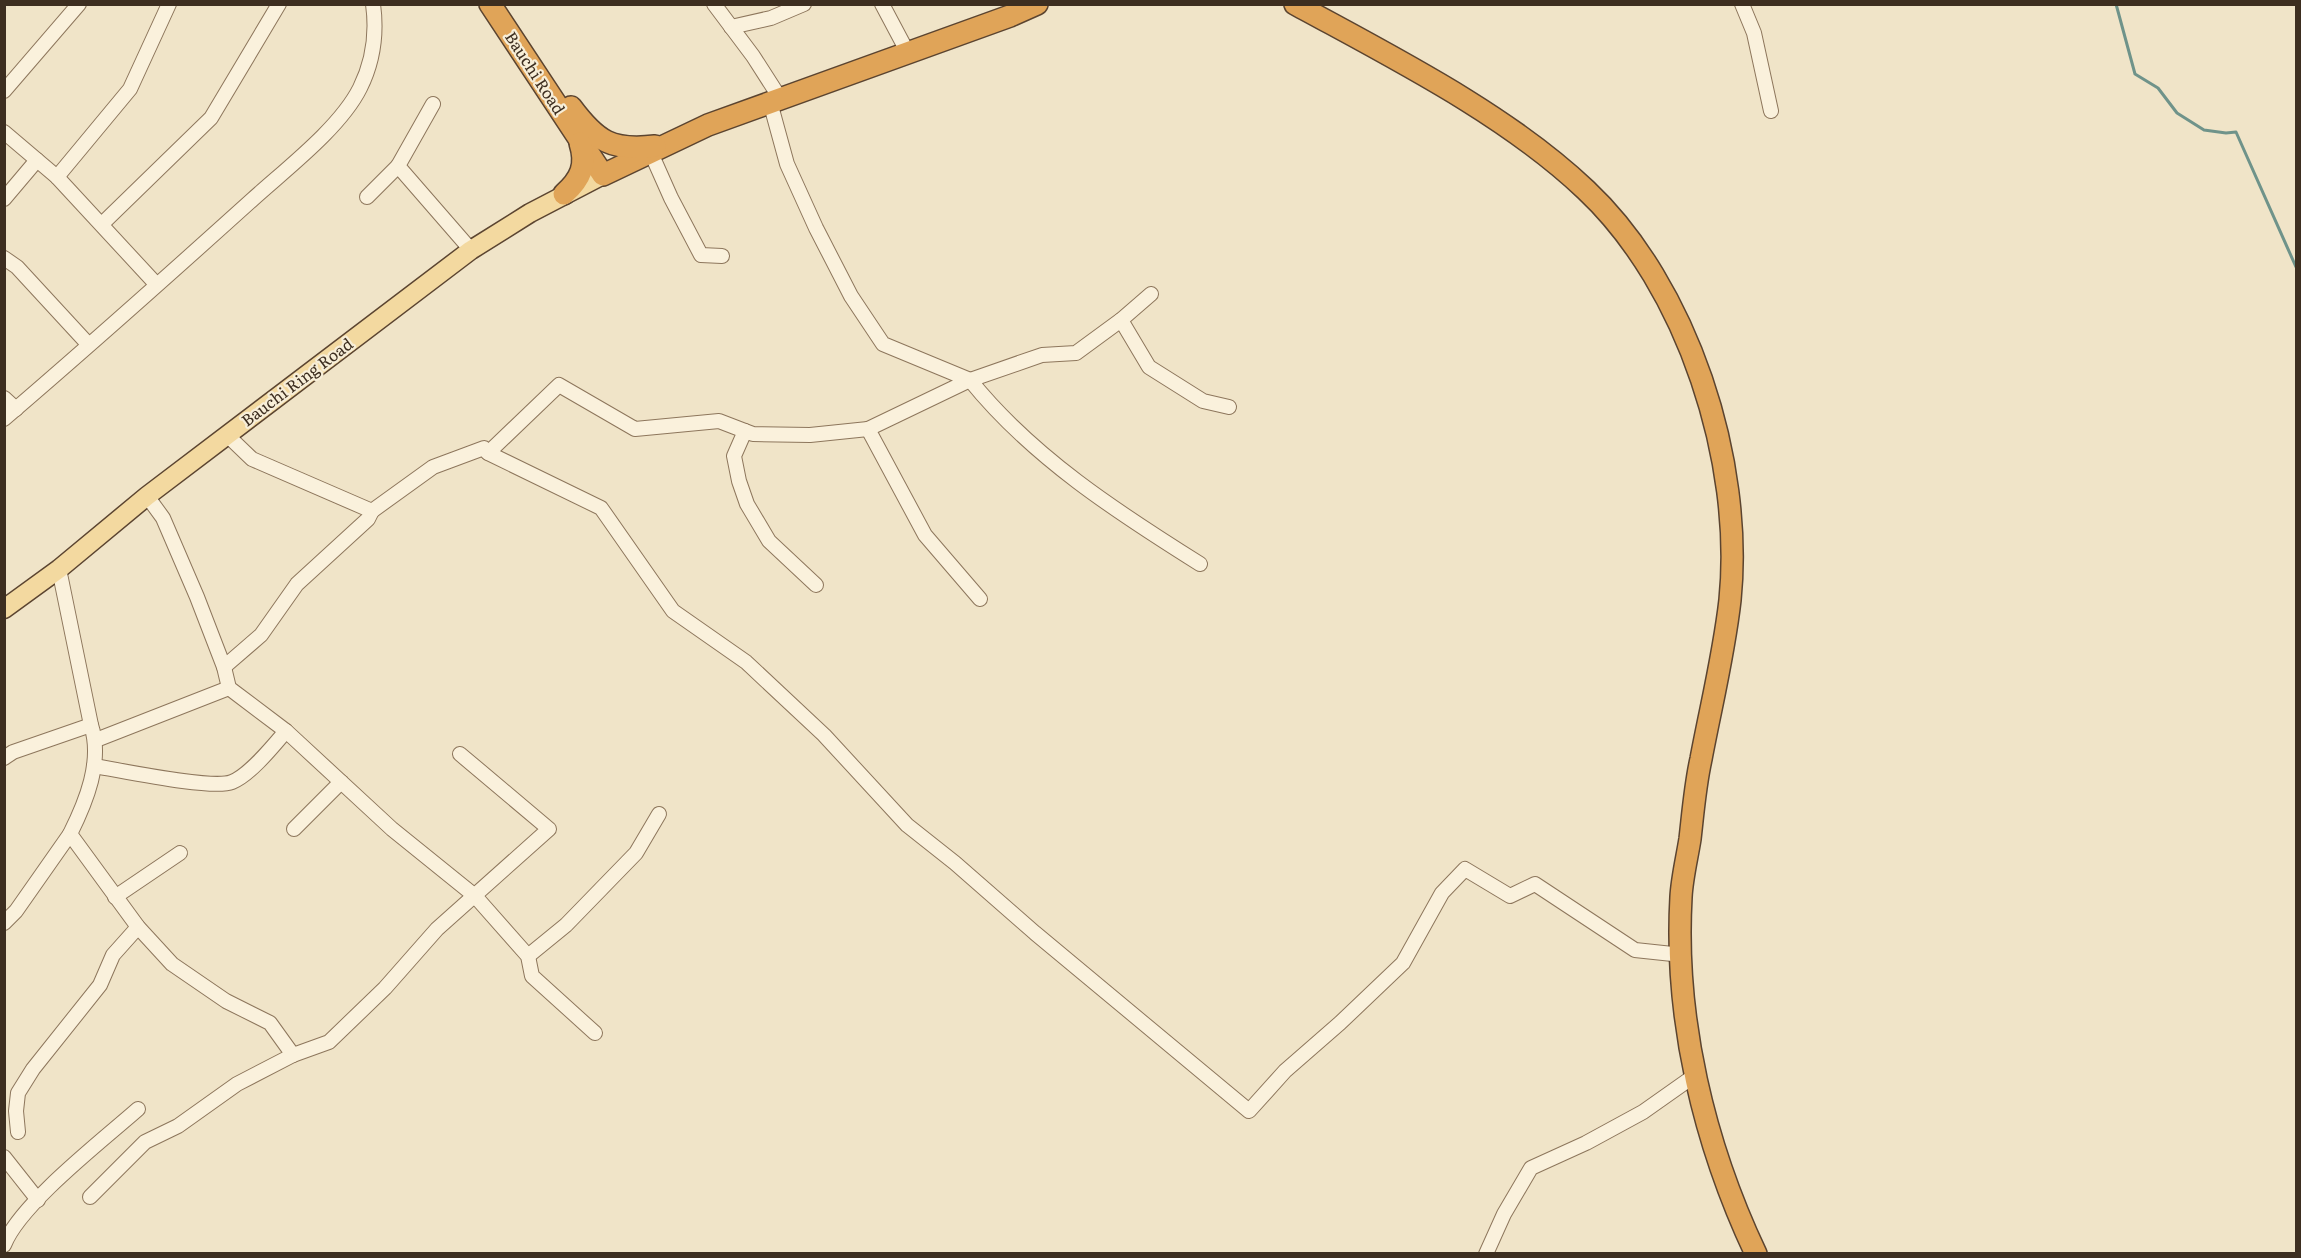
<svg xmlns="http://www.w3.org/2000/svg" width="2301" height="1258" font-family="Literata,serif">
<style>
.lines{fill:none;stroke-linecap:round;stroke-linejoin:round}
.stream{stroke:#6f938a;stroke-width:3}
.minor-casing{stroke:#8d765c;stroke-width:16}
.major-casing{stroke:#5b4430;stroke-width:21}
.highway-casing{stroke:#5b4430;stroke-width:24}
.minor{stroke:#faf1dc;stroke-width:14}
.major{stroke:#f3d9a0;stroke-width:18}
.highway{stroke:#e0a458;stroke-width:21}
.labels{text-anchor:middle;stroke-width:4.5;stroke-linejoin:round;paint-order:stroke}
.street-label{font-size:16px;fill:#3d2e20;stroke:#f7eed8}
</style>
<rect width="100%" height="100%" fill="#f0e4c8"/>
<g class="lines">
<path class="stream" d="M2116 4 2135 74 2158 88 2177 113 2204 130 2226 133 2236 132 2296 267"/>
<g class="minor-casing">
<g id="minor">
<path d="M714 4 753 56 780 98"/>
<path d="M882 4 908 53"/>
<path d="M1742 4 1754 33 1771 111"/>
<path d="M731 27 771 18 804 4"/>
<path d="M4 91 79 4"/>
<path d="M770 102 787 164 816 228 851 296 883 344 970 380 868 429 925 535 980 599"/>
<path d="M433 104 398 166 471 250"/>
<path d="M4 132 57 177 156 284"/>
<path d="M651 153 671 198 701 255 722 256"/>
<path d="M57 177 130 89 169 4"/>
<path d="M367 197 398 166"/>
<path d="M4 199 37 160"/>
<path d="M102 224 211 118 279 4"/>
<path d="M4 258 17 267 88 344"/>
<path d="M1151 294 1121 320 1076 353 1042 355 970 380C1032 457 1117 512 1200 564"/>
<path d="M1121 320 1149 367 1203 401 1229 407"/>
<path d="M4 398 16 409"/>
<path d="M4 419C88 347 171 273 253 199 286 169 340 128 360 88 373 62 377 33 373 4"/>
<path d="M227 435 252 459 372 511 433 467 484 448 488 453 601 508 673 611 746 662 824 735 907 825 955 863 1035 933 1249 1111 1285 1071 1340 1023 1403 963 1442 893 1465 869 1510 896 1535 884 1635 950 1682 955"/>
<path d="M488 453 559 385 635 429 719 421 745 431"/>
<path d="M147 496 163 518 197 597 224 667 229 688 286 731 392 829 475 896 528 956 532 976 595 1033"/>
<path d="M59 569 91 725C103 761 86 802 70 834L138 927 172 964 226 1001 270 1023 293 1055"/>
<path d="M816 585 769 541 747 504 739 481 734 456 745 431 753 434 810 435 868 429"/>
<path d="M224 667 261 635 297 584 368 519 372 511"/>
<path d="M96 740 229 688"/>
<path d="M4 758 13 752 91 725"/>
<path d="M94 766C120 770 212 790 232 782 250 775 274 745 286 731"/>
<path d="M294 829 341 782"/>
<path d="M115 897 180 853"/>
<path d="M4 923 16 911 70 834"/>
<path d="M528 956 566 925 636 853 659 814"/>
<path d="M18 1132 16 1111 18 1093 33 1069 100 985 113 955 138 927"/>
<path d="M4 1157 38 1200"/>
<path d="M90 1197 145 1142 178 1126 237 1084 293 1055 329 1042 385 988 437 929 549 829 460 754"/>
<path d="M4 1245C20 1204 103 1140 138 1109"/>
<path d="M1486 1254 1504 1214 1531 1168 1586 1143 1643 1112 1694 1076"/>
</g>
</g>
<g class="major-casing">
<path id="major" d="M4 609 59 569 147 496 471 250 530 213 603 175"/>
</g>
<g class="highway-casing">
<g id="highway">
<path d="M490 4 603 175 708 125 1010 16 1037 4"/>
<path d="M1295 4C1392 57 1506 114 1586 190 1688 286 1744 462 1730 600 1724 654 1711 706 1701 759 1695 786 1693 813 1690 839 1687 858 1682 878 1681 897 1674 1019 1704 1144 1756 1254"/>
<path d="M571 107C597 142 612 151 655 146"/>
<path d="M564 194C581 179 587 165 580 143"/>
</g>
</g>
<use href="#minor" class="minor"/>
<use href="#major" class="major"/>
<use href="#highway" class="highway"/>
</g>
<g class="labels">
<g class="street-label">
<text transform="translate(535 73) rotate(57)" y="6">Bauchi Road</text>
<text transform="translate(297 382) rotate(-37)" y="6">Bauchi Ring Road</text>
</g>
</g>
<rect width="2301" height="1258" fill="none" stroke="#3d2e20" stroke-width="12"/>
</svg>
